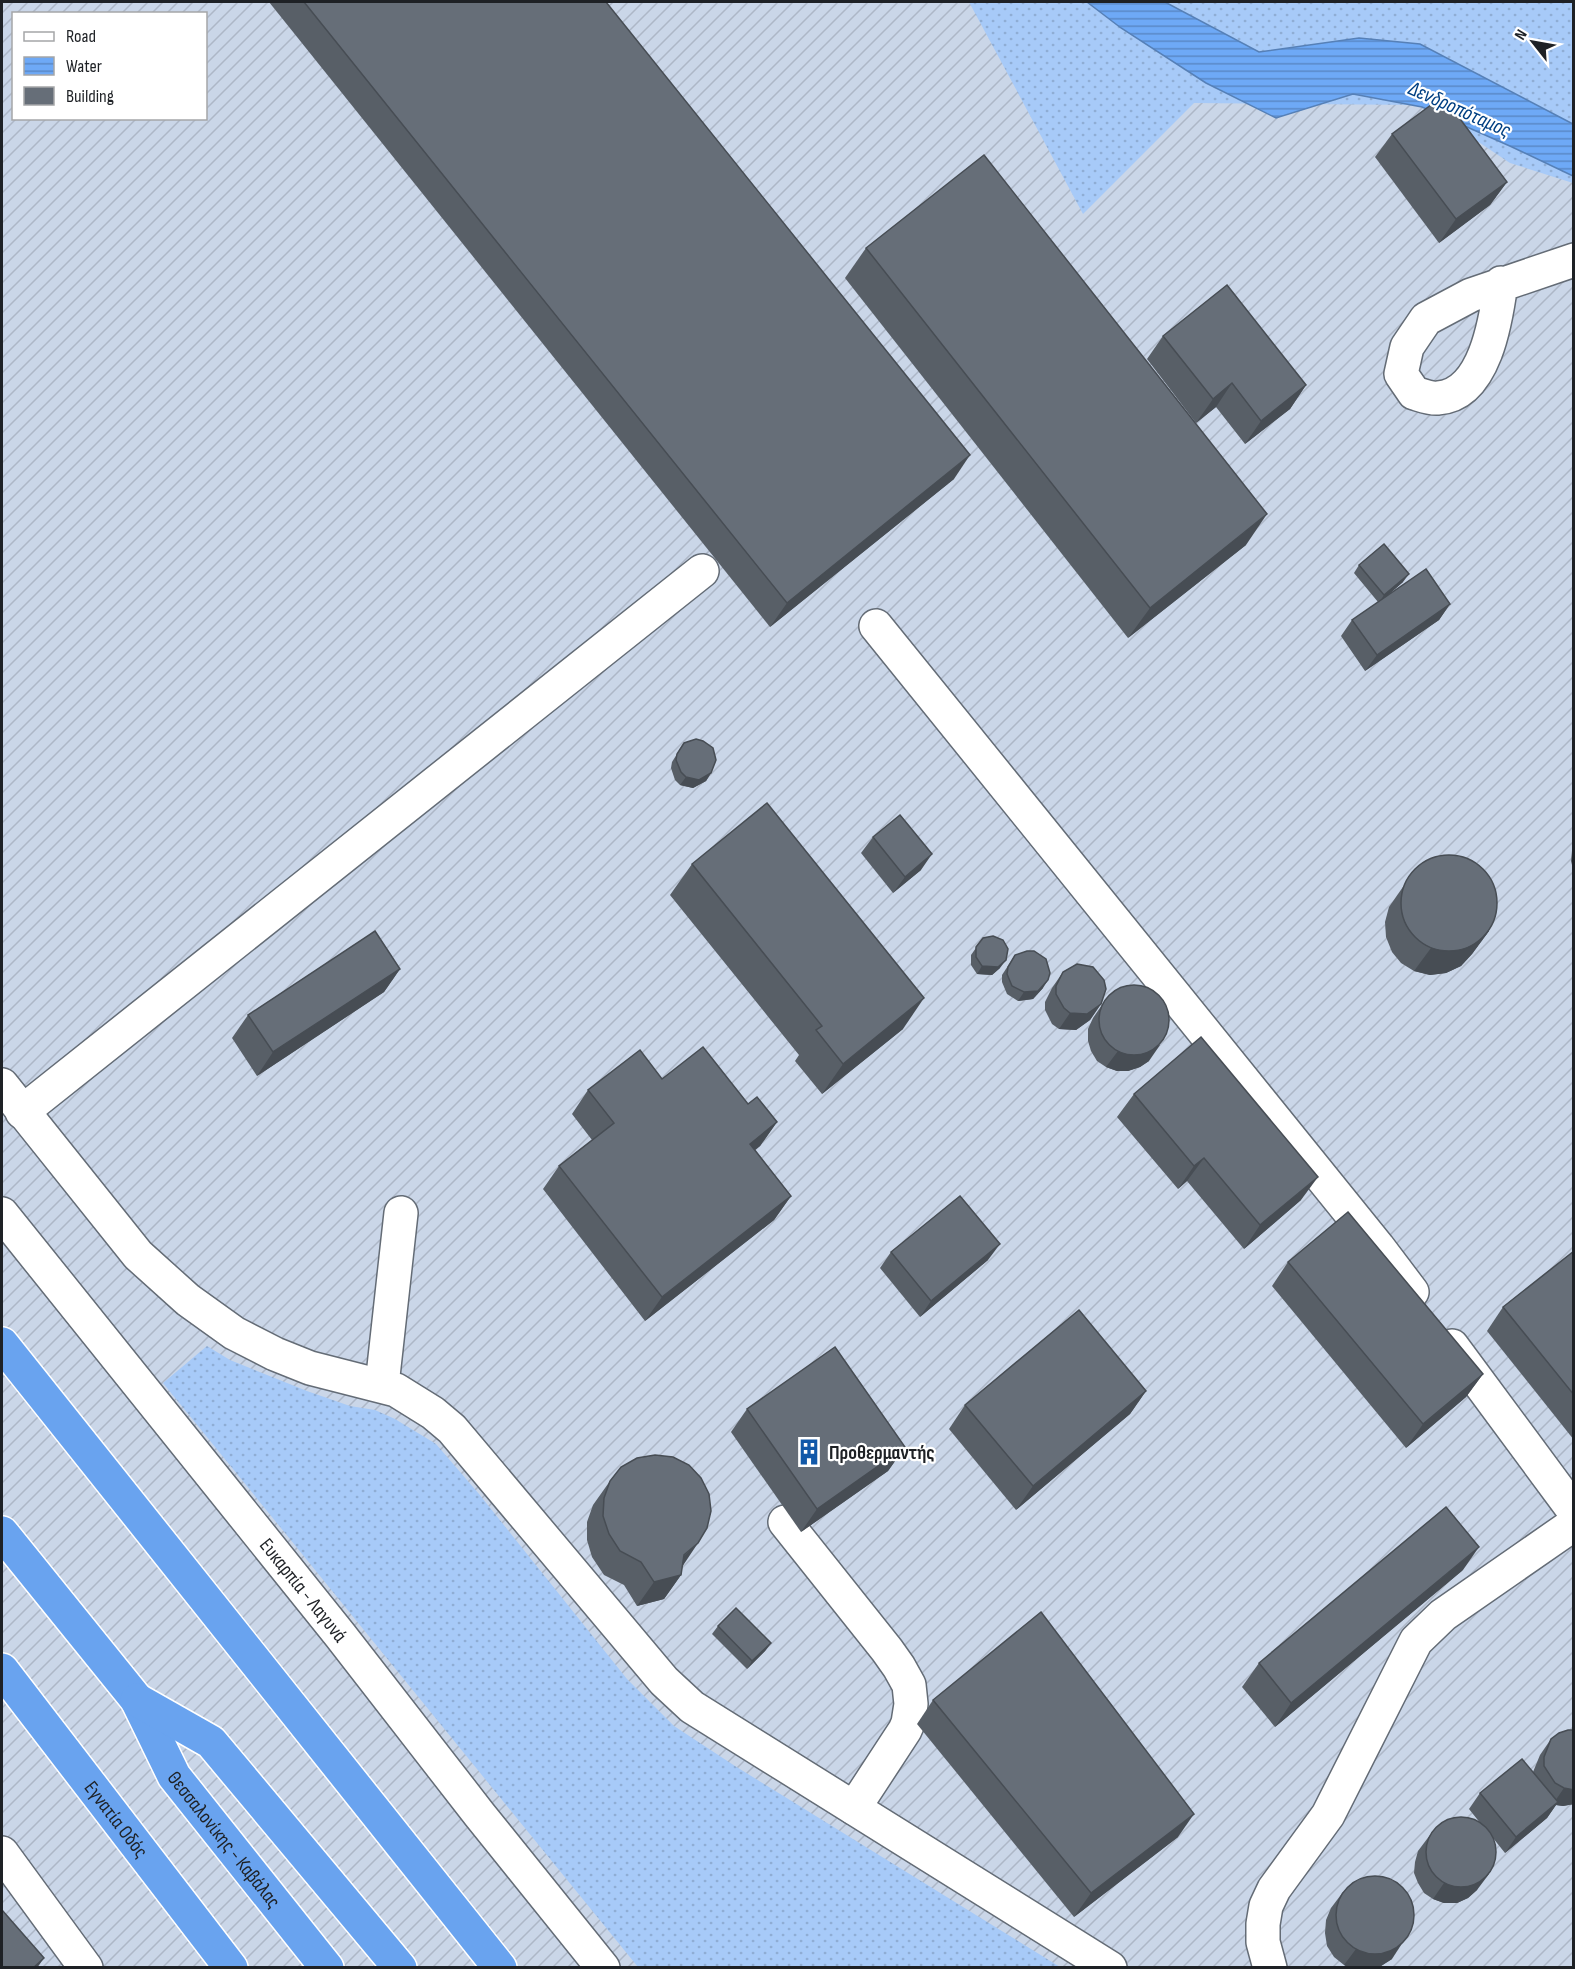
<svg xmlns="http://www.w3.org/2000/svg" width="1575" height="1969" font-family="'Sofia Sans Condensed',sans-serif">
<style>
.industrial{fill:url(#industrial-furrows);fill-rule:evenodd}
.grass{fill:url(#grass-dots)}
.water{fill:url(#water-rules);stroke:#5680b7;stroke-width:1.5}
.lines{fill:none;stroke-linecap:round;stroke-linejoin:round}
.minor-casing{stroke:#646c76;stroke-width:36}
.highway-casing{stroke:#fff;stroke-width:36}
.minor{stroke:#fff;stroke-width:33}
.highway{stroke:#69a3ef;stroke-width:33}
.wall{fill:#585f67}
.shaded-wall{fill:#474d54}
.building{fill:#666e78;stroke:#474d54;stroke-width:1.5}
.labels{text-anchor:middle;stroke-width:4.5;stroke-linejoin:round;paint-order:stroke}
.poi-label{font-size:20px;font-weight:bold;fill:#1e2125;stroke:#fff;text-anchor:start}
.street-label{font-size:20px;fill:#1e2125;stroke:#fff}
.water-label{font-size:21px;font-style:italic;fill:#003f82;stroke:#fff}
</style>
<defs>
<pattern id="industrial-furrows" width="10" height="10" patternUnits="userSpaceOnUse" patternTransform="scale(1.5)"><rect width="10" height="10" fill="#cad6e8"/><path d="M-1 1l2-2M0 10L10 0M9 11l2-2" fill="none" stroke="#adb7c7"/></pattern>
<pattern id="grass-dots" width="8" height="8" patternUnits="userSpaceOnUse" patternTransform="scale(1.5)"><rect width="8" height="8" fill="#a7caf8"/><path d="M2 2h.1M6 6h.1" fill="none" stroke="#8fadd4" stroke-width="1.8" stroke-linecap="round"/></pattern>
<pattern id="water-rules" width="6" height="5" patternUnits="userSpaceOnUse" patternTransform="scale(1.5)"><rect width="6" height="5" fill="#6ea9f6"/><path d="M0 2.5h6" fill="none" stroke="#5a89c7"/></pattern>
</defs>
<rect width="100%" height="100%" fill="#d9e2ed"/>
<path class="industrial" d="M2 2H1573V1967L2 1968ZM14 14H206V118H14Z"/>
<g class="grass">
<path d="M969 2H1573V183L1510 163 1423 105 1194 103 1083 214Z"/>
<path d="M207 1346 230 1360 307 1391 350 1406 375 1410 395 1419 436 1444 479 1494 627 1679 674 1726 735 1766 1060 1967H638L163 1383Z"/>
</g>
<path class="water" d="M1087 2H1165L1259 52 1359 38 1420 44 1573 124V176L1512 147 1422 107 1353 94 1276 118 1206 83 1121 28Z"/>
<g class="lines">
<g class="minor-casing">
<g id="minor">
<path d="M1501 283C1496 320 1485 395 1438 398 1431 399 1421 395 1414 393L1401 374 1407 347 1426 319 1471 295 1574 260"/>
<path d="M876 626 1378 1247 1412 1292"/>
<path d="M2 1085 138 1255 188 1300 234 1333 275 1354 310 1368 396 1390 433 1413 452 1429 664 1681 692 1707 1110 1968"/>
<path d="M22 1112 702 571"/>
<path id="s1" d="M2 1214 340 1635 479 1814 603 1968"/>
<path d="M1452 1346 1574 1511"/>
<path d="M382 1385 401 1213"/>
<path d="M785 1522 887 1650 899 1667 909 1685 911 1704 908 1723 905 1730 854 1808"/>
<path d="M2 1853 86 1968"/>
<path d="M1270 1968 1263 1942V1924L1266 1906 1274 1889 1328 1815 1416 1641 1443 1615 1574 1524"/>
</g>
</g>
<g class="highway-casing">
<g id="highway">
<path d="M2 1344 500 1968"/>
<path id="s2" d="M2 1533 137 1700 174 1776 327 1968"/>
<path id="s3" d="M2 1670 231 1968"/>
<path d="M137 1700 211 1742 400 1968"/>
</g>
</g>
<use href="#minor" class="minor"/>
<use href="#highway" class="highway"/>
</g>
<g class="wall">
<path d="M269 2H606L954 479 770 627Z"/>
<path d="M1392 134 1507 182 1490 205 1439 243 1375 157Z"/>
<path d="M866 248 1246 545 1128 638 845 278Z"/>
<path d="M1163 336 1306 385 1290 409 1245 444 1216 407 1196 423 1147 359Z"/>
<path d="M1359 565 1403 582 1388 595 1450 604 1439 620 1365 671 1341 636 1352 620 1378 602 1354 573Z"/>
<path d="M684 743 711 773 706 781 693 788 680 785 675 780 671 768 672 762Z"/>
<path d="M1574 831V873L1571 861Z"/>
<path d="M873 837 921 870 893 893 861 853Z"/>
<path d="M692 864 903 1029 822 1094 795 1061 799 1055 670 895Z"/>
<path d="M1414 871 1489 931 1472 954 1461 966 1446 973 1430 975 1414 971 1401 963 1392 952 1386 937 1385 922 1389 907Z"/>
<path d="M983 938 1000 968 992 975 977 974 971 965V955Z"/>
<path d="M1015 955 1043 988 1033 999 1018 1001 1007 994 1002 982V975Z"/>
<path d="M400 969 384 992 257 1076 232 1038 248 1015Z"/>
<path d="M1063 972 1101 1004 1090 1020 1076 1030 1059 1029 1052 1024 1045 1010V1002L1052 988Z"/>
<path d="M1104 1002 1149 1061 1140 1067 1128 1071H1117L1106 1067 1097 1061 1091 1051 1088 1041V1029L1093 1018Z"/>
<path d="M662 1079 748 1104 777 1122 760 1146 755 1150 791 1196 774 1220 645 1321 543 1189 559 1166 592 1140 572 1114 588 1090Z"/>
<path d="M1134 1094 1301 1200 1244 1249 1187 1181 1178 1189 1117 1117Z"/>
<path d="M1574 1251V1440L1487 1331 1503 1307Z"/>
<path d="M891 1252 988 1260 920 1317 880 1268Z"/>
<path d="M1288 1262 1483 1374 1466 1397 1406 1448 1272 1286Z"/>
<path d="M1146 1391 1130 1414 1016 1510 949 1429 965 1405Z"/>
<path d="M747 1409 905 1447 888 1471 801 1532 731 1432Z"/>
<path d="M610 1481 682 1566 681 1575 664 1599 637 1606 624 1585 604 1575 592 1557 587 1540V1522L593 1505Z"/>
<path d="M1463 1570 1275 1727 1242 1687 1259 1663Z"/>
<path d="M718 1626 771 1643 765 1651 747 1669 712 1634Z"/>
<path d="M933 1700 1178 1837 1074 1917 917 1724Z"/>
<path d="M1574 1730V1804L1563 1806 1556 1805 1547 1818 1505 1853 1493 1838 1477 1890 1468 1898 1457 1903H1444L1433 1899 1424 1893 1418 1883 1414 1873 1415 1862 1418 1851 1430 1835 1481 1824 1469 1809 1480 1793 1533 1772 1540 1755 1551 1739Z"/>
<path d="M1343 1892 1392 1959 1381 1966 1376 1968H1350L1344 1965 1334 1957 1327 1946 1325 1933 1326 1920 1331 1908Z"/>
</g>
<g class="shaded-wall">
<path d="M1507 182 1490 205 1439 243 1456 219Z"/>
<path d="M1232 383 1216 407 1196 423 1213 399Z"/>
<path d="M1306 385 1290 409 1245 444 1261 421Z"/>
<path d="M970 455 954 479 770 627 787 603Z"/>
<path d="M1267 514 1246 545 1128 638 1150 608Z"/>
<path d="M1409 574 1403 582 1379 603 1384 595Z"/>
<path d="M1450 604 1439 620 1365 671 1377 655Z"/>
<path d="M711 773 706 781 693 788 680 785 686 777Z"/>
<path d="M932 854 921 870 893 893 905 877Z"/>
<path d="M1489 931 1472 954 1461 966 1446 973 1430 975 1414 971 1431 948Z"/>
<path d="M1006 960 1000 968 992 975 977 974 982 966Z"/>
<path d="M400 969 384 992 257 1076 273 1052Z"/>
<path d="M1048 980 1043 988 1033 999 1018 1001 1024 992Z"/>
<path d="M924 998 903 1029 822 1094 843 1064Z"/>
<path d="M1101 1004 1090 1020 1076 1030 1059 1029 1070 1013Z"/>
<path d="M1160 1045 1149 1061 1140 1067 1128 1071H1117L1106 1067 1118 1051Z"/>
<path d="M777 1122 760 1146 733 1167 750 1144Z"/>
<path d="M1204 1158 1187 1181 1178 1189 1194 1166Z"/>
<path d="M1318 1177 1301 1200 1244 1249 1260 1225Z"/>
<path d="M791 1196 774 1220 645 1321 662 1297Z"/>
<path d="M1000 1244 988 1260 920 1317 931 1301Z"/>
<path d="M1483 1374 1466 1397 1406 1448 1423 1424Z"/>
<path d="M1146 1391 1130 1414 1016 1510 1033 1486Z"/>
<path d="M905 1447 888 1471 801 1532 817 1509Z"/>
<path d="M698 1543 682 1567 681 1575 664 1599 637 1606 654 1582Z"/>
<path d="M1479 1547 1463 1570 1275 1727 1291 1703Z"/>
<path d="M771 1643 765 1651 747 1669 752 1661Z"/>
<path d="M1564 1788 1574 1790V1804L1563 1806 1556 1805 1547 1818 1505 1853 1516 1837 1553 1804Z"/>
<path d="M1194 1814 1178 1837 1074 1917 1091 1893Z"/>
<path d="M1489 1874 1477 1890 1468 1898 1457 1903H1444L1433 1899 1444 1883Z"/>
<path d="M1403 1942 1392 1959 1381 1966 1376 1968H1350L1344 1965 1356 1949Z"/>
<path d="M44 1958 37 1968H33Z"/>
</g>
<g class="building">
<path d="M304 2H606L970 455 787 603Z"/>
<path d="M1443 96 1507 182 1456 219 1392 134Z"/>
<path d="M984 155 1267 514 1150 608 866 248Z"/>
<path d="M1227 285 1306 385 1261 421 1232 383 1213 399 1163 336Z"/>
<path d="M1384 544 1409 574 1384 595 1359 565Z"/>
<path d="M1426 569 1450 604 1377 655 1352 620Z"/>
<path d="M696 739 703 741 713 748 716 760 711 773 699 780 686 777 681 772 676 760 677 754 684 743Z"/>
<path d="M767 803 924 998 843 1064 816 1030 822 1026 692 864Z"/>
<path d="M900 815 932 854 905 877 873 837Z"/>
<circle cx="1449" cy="903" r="48"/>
<path d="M375 931 400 969 273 1052 248 1015Z"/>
<path d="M993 936 1003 940 1008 949 1006 960 998 967 982 966 976 957V947L983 938Z"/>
<path d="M1027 951H1034L1046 959 1050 973 1048 980 1038 991 1024 992 1012 986 1007 974 1008 967 1015 955Z"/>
<path d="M1077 964 1093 967 1104 980 1106 989 1101 1004 1087 1014 1070 1013 1064 1008 1056 994V986L1063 972Z"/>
<circle cx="1134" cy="1020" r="35"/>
<path d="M1201 1037 1318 1177 1260 1225 1204 1158 1194 1166 1134 1094Z"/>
<path d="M703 1047 748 1104 757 1097 777 1122 750 1144 791 1196 662 1297 559 1166 614 1123 588 1090 640 1050 662 1079Z"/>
<path d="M960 1196 1000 1244 931 1301 891 1252Z"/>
<path d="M1348 1212 1483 1374 1423 1424 1288 1262Z"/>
<path d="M1574 1251V1395L1503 1307Z"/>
<path d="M1079 1310 1146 1391 1033 1486 965 1405Z"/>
<path d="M835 1347 905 1447 817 1509 747 1409Z"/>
<path d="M655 1455 673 1457 689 1465 701 1478 709 1494 711 1511 707 1528 698 1543 684 1555 681 1575 654 1582 641 1562 620 1551 609 1534 603 1516 604 1498 610 1481 621 1467 637 1458Z"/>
<path d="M1446 1507 1479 1547 1291 1703 1259 1663Z"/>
<path d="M736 1608 771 1643 752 1661 718 1626Z"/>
<path d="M1041 1612 1194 1814 1091 1893 933 1700Z"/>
<path d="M1568 1730H1574V1790L1564 1788 1555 1783 1544 1766V1757L1551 1739 1559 1733Z"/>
<path d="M1522 1759 1558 1802 1516 1837 1480 1793Z"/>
<circle cx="1461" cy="1852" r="35"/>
<circle cx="1375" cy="1915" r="39"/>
<path d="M2 1910 44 1958 33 1968H2Z"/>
</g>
<defs>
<g id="building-bare" transform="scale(2.07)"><path d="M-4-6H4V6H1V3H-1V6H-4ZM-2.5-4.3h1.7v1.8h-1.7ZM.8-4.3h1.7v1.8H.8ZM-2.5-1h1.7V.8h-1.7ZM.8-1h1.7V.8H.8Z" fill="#1158a8" stroke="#fff" stroke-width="2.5" paint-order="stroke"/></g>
</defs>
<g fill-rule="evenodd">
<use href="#building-bare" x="809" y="1452"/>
</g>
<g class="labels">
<g class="poi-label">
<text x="829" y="1459">Προθερμαντής</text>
</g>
<g class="street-label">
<text dy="7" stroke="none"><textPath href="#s1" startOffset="482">Ευκαρπία - Λαγυνά</textPath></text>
<text dy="7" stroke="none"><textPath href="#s3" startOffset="188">Εγνατία Οδός</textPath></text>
<text dy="7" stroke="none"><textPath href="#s2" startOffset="380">Θεσσαλονίκης - Καβάλας</textPath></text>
</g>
<g class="water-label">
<text transform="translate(1460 109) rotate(24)" y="7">Δενδροπόταμος</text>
</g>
</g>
<rect width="1575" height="1969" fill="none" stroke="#1e2125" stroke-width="6"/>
<rect x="12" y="12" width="195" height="108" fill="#ffffff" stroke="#a5a6a8" stroke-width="1.5"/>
<rect x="24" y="32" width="30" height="9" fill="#ffffff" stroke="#a5a6a8" stroke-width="1.5"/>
<text x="66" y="42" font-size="18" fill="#1e2125">Road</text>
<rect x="24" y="57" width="30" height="18" fill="url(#water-rules)" stroke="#a5a6a8" stroke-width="1.5"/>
<text x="66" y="72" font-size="18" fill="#1e2125">Water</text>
<rect x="24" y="87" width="30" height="18" fill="#666e78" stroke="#a5a6a8" stroke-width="1.5"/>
<text x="66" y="102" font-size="18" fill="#1e2125">Building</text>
<g transform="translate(1533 42) rotate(301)" stroke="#ffffff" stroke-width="4.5" paint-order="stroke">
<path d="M0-4.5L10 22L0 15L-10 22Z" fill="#1e2125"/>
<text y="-9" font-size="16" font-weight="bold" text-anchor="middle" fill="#1e2125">N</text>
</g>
</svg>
